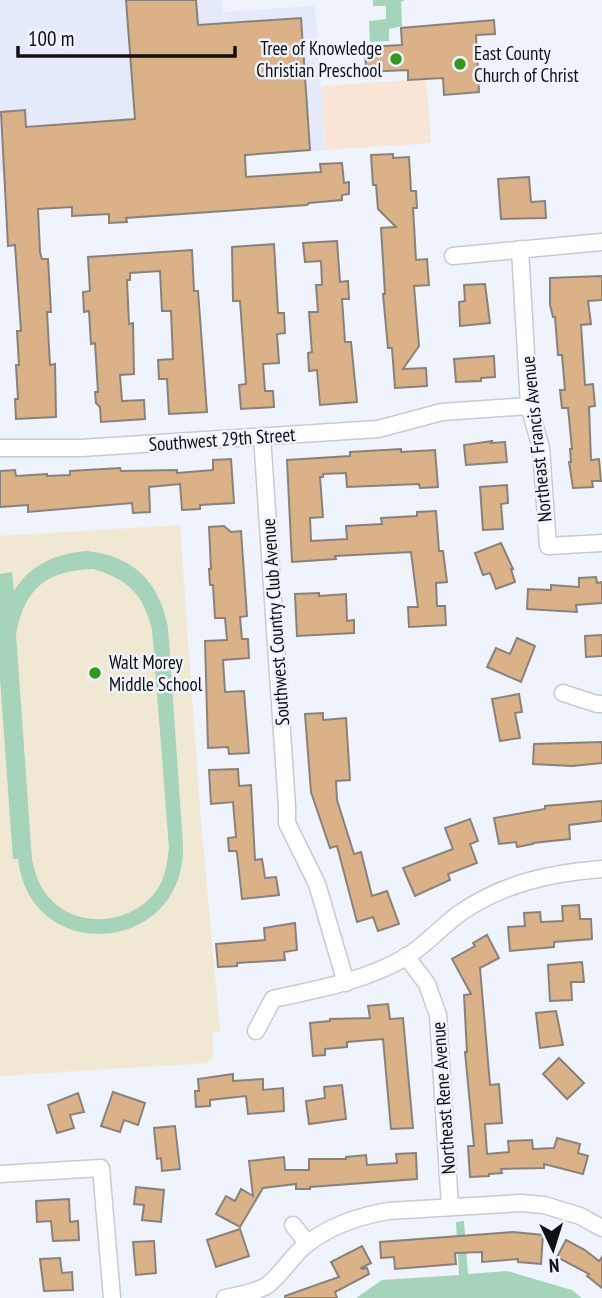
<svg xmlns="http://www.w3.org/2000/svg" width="602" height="1298" font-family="'PT Sans Narrow',sans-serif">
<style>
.built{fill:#e5eafb}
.industrial{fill:#f9e5d5}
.education{fill:#f1e8d3}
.green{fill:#a5d4bb;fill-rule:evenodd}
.building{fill:#dbb188;stroke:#89827b;stroke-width:2}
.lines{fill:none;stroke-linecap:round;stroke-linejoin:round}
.street-casing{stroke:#c7cad3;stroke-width:19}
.street{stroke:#fff;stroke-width:16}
.poi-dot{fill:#32981f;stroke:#eff3fc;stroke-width:2.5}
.labels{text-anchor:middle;stroke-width:5;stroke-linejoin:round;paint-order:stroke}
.poi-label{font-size:19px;fill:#0f1013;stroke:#eff3fc;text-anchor:start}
.street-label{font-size:19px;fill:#0f1013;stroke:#eff3fc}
</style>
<rect width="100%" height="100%" fill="#eff3fc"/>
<path class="built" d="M0 0H222L223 12 315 6 326 150 0 172Z"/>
<path class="industrial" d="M426 79 431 143 326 150 321 86Z"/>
<path class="education" d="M180 525 200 809 220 1031 212 1032 213 1058 207 1063 0 1076V536Z"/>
<g class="green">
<path d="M373 0H405L401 2 402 26 389 29V41L370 42 369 21 386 19V6H373Z"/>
<path d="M87 551C134 556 159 582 168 627L183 845C186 955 30 967 18 859H13L0 679V574L12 572 14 591C30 565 56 553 87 551ZM93 569C129 580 142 593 152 629L169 848C167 864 165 881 154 894 123 931 58 928 38 880 35 874 34 866 32 860L16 634C25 588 46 571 93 569Z"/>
<path d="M464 1221 468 1274 507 1271 572 1290 582 1298H356L382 1280 459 1275 456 1222Z"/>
</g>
<g class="building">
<path d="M126 0H196L198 25 301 18 310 150 245 155 246 177 321 172 320 164 342 163 344 183 349 182V194L342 195V200L309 203 307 205 126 218 127 222 109 223V214L72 216V207L38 209 40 252 42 259H48L51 312H47L50 365 55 364 56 417 16 419 15 399H18L16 365H19L17 331H21L15 245 8 246 1 112 25 110 26 127 135 119Z"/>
<path d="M494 20 495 34 476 35 479 92 444 95 443 78 408 80V70L366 72 365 47 402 45 401 28Z"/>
<path d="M393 154V158L409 157 411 191H416L417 208H413L416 260 427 259 429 285 414 286 419 346 403 369 426 368 427 386 395 388 392 348H388L383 294H385L381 228 396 227 378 209 376 185H373L371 155Z"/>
<path d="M529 177 531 202 545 201 546 218 501 219 498 179Z"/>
<path d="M337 241 340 282 348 281 349 299H342L345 342H351L357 402 320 405 317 370 309 371 308 353 312 352 309 312H318L316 285H322L321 261 305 262 303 243Z"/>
<path d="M274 244 278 313H284L285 333 277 334 279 363 263 364 265 391H273L274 407 241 409 239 385 246 384 243 342 240 301H233L232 247Z"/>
<path d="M192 250 194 291H198L207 412 169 414 167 379H159L158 360 173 359 171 311H162L160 271 130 273V280H127L129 324 133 323 134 374 120 375 122 401 144 400 145 419 101 422 100 407 96 403 95 392H98L95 343 91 344 89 311 84 312 83 292 90 291 88 257Z"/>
<path d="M602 276V300L588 301 591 324 581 325 585 385 593 384 595 406 589 407 591 460 599 459 601 481H592L593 487 573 488 569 462H571L570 449H572L568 408H562L560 390H565L562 355H558L555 317H553L550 305V278Z"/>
<path d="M485 284 490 323 460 326 459 302 465 301 464 285Z"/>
<path d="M494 356 495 377 481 378V381L456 382 454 359Z"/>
<path d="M492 441 491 443 505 442 507 462 466 465 464 445Z"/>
<path d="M401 449V452L435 450 438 487 420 488 419 484 347 487 346 473 323 474V477H320L323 517 310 518 311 541 347 539 346 526 382 524 381 518 417 516V512L436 511 439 551H443L447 582 436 583 437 606H445L446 625 409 627 408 607H418L411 552 335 556 336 559 292 562 287 460 350 456V452Z"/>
<path d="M231 459 234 503 200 505V509L182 510 180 484 149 487 150 512 133 513 132 503 28 512V505L0 507V471L15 470 16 476 47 474V476L70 475V471L120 468 121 471 177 470V473L213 470V460Z"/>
<path d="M507 485 508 503 501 504 503 529 483 530 480 487Z"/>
<path d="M224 526 231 532 241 531 247 616 240 617 242 639H248L249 658 223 660 225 692 244 691 249 753 229 754 228 747 208 748 205 641 227 640 225 618H215L213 585H210L209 569H211L209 527Z"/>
<path d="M501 543 513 569H511L515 582 496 589 490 573 483 575 475 553Z"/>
<path d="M596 577 597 583 602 582V603L576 605 577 612 527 609 528 589 551 590V585L579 587V578Z"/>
<path d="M319 593V596L346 594 347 621 354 620V633L297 636 295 594Z"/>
<path d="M602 635V656L586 657 585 636Z"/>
<path d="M517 638 535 646 521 682 487 667 496 648 510 654Z"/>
<path d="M519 694 522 712 515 713 520 738 500 741 492 699Z"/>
<path d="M323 713V720L346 718 350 780 336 781 337 800 354 854 361 852 372 896 387 891 399 924 378 931 373 917 357 922 337 846 330 848 311 792 305 714Z"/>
<path d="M602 742V763L572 766 533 764 534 744Z"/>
<path d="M238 769 239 786 251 785 255 860 262 859 265 878 276 877 279 895 242 899 237 853 236 851H229L228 838 236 837 233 802 211 804 209 770Z"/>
<path d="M602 801V821L569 825 570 839 533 843V844L517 847 516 842 499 844 494 818 545 809V806Z"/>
<path d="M470 819 478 841 470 844 477 863 448 874 450 880 415 896 403 868 453 849 445 828Z"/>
<path d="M579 905 580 919H591L592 939 554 942V947L510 951 508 927 525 926 524 913 540 912 541 922 563 921 562 906Z"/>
<path d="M295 923 297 950 284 952 285 960 237 963V966L218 967 216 944 265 940 264 928Z"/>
<path d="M487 935 499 958 480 968 490 1085 499 1084 502 1123 485 1124 487 1154 509 1152 508 1141 532 1140 533 1149 554 1148 557 1138 580 1144 578 1153 588 1156 583 1174 544 1164V1168L501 1169 502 1173 489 1174V1176L470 1177 468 1146H474L465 1052H467L464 995 471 994 452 959 475 946 473 943Z"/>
<path d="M582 962 584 982H571L572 1000 550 1001 548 965Z"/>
<path d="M388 1004 390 1019 403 1018 413 1128 391 1129 383 1039 347 1042V1047L325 1049V1055L313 1056 310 1023 330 1021V1019L370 1018 368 1006Z"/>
<path d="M556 1011 563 1045 540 1048 536 1013Z"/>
<path d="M559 1058 584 1083 567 1099 543 1074Z"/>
<path d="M233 1074V1081L263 1079V1090L283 1088 284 1111 248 1114 246 1096 210 1100V1106L196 1107 195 1091H199L198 1079Z"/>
<path d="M342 1085 346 1119 309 1124 306 1101 325 1098 324 1087Z"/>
<path d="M113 1092 145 1103 138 1125 124 1120 120 1132 101 1126Z"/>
<path d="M78 1093 84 1112 70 1115 74 1128 57 1133 48 1105Z"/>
<path d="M175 1126 180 1169 162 1171 161 1158 157 1159 154 1128Z"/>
<path d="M416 1153 417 1179 310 1187V1189H296V1184L263 1188 240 1227 216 1214 226 1196 235 1201 241 1189 253 1196 249 1161 284 1157 285 1170H309V1159H346V1157L366 1155 367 1165 397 1163 396 1154Z"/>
<path d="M136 1187 164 1190 161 1222 142 1220 144 1205 134 1204Z"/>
<path d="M69 1199 70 1222 78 1221 79 1240 53 1241 51 1221 37 1222 36 1201Z"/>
<path d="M240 1229 249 1256 216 1267 207 1240Z"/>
<path d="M513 1232 543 1235 541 1264 518 1262V1259L482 1262V1252L455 1253 456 1264 395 1269 394 1257 381 1258 380 1242Z"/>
<path d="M566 1240 585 1250 599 1261 602 1257V1288L587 1276 589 1274 557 1257Z"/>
<path d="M154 1241 156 1273 136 1275 133 1242Z"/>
<path d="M362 1246 371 1263 361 1268 362 1269 367 1268 369 1274 335 1292 337 1298H285V1296L339 1277 331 1262Z"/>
<path d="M60 1258 62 1273 72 1272 73 1290 44 1291 40 1259Z"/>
</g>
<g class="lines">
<g class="street-casing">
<g id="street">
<path d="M520 249 529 406 541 448 548 546 602 543"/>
<path d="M453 256 602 242"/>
<path d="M262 436 287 807V823L317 884 346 983"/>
<path d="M0 448H81L378 429 442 412 529 406"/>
<path d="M563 693 597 704H602"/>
<path d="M406 956 427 984 438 1015 450 1207"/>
<path d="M256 1031 273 999C319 989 365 981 406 957 426 945 442 926 460 913 504 883 550 873 602 869"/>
<path d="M0 1174 101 1168 112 1298"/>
<path d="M293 1225 307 1243"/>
<path d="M225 1298C237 1296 255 1292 266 1286 279 1278 293 1254 308 1243 332 1225 359 1216 388 1211L521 1203 544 1205 580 1216 602 1228"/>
</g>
</g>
<use href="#street" class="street"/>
</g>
<g class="poi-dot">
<circle cx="396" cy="59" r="7"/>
<circle cx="460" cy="64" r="7"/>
<circle cx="95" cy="673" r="7"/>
</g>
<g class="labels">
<g class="poi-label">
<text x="382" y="55" text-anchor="end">Tree of Knowledge<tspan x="382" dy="22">Christian Preschool</tspan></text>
<text x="474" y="60">East County<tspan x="474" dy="22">Church of Christ</tspan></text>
<text x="109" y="669">Walt Morey<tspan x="109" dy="22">Middle School</tspan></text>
</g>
<g class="street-label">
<text transform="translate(222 439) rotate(-4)" y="7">Southwest 29th Street</text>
<text transform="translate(536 439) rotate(-96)" y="7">Northeast Francis Avenue</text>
<text transform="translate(275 622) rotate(-94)" y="7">Southwest Country Club Avenue</text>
<text transform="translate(443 1098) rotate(-94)" y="7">Northeast Rene Avenue</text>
</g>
</g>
<g transform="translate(553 1249) rotate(176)" stroke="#eff3fc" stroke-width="5" paint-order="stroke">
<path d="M0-5L12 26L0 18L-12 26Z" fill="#0f1013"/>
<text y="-10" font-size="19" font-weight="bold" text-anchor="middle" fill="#0f1013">N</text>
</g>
<path d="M18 46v10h217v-10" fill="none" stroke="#0f1013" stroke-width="3.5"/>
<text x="28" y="46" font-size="21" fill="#0f1013" stroke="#eff3fc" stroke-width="5" paint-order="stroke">100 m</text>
</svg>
